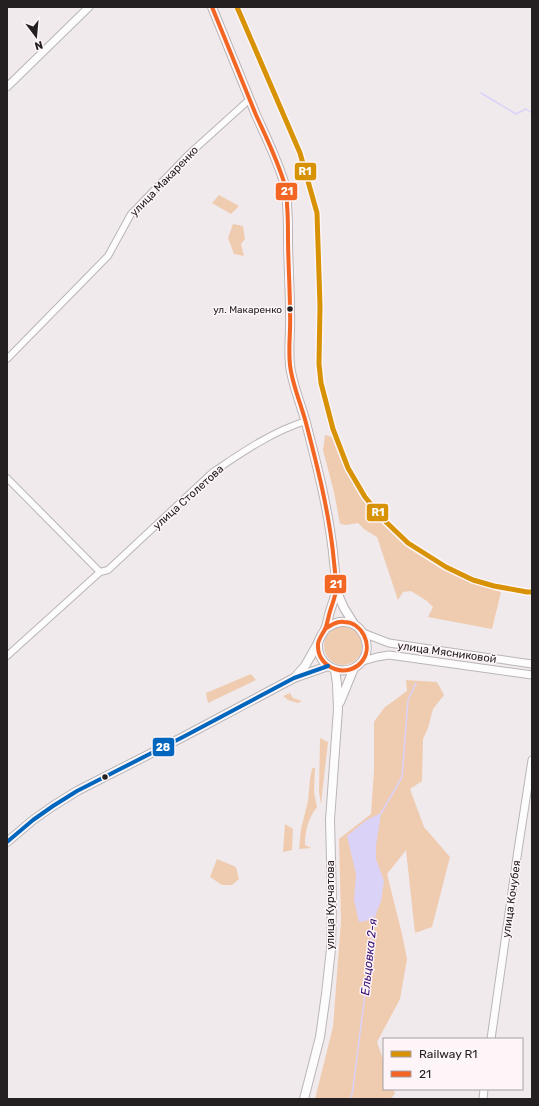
<svg xmlns="http://www.w3.org/2000/svg" width="539" height="1106" font-family="Rubik,sans-serif">
<style>
.green{fill:#efcbb0}
.water{fill:#dbd2f8}
.lines{fill:none;stroke-linecap:round;stroke-linejoin:round}
.stream{stroke:#dbd2f8;stroke-width:1.5}
.minor-casing{stroke:#bab5b6;stroke-width:8}
.tertiary-casing{stroke:#bab5b6;stroke-width:9}
.secondary-casing{stroke:#bab5b6;stroke-width:10}
.minor{stroke:#fdfcfc;stroke-width:6}
.tertiary{stroke:#fdfcfc;stroke-width:7}
.secondary{stroke:#fdfcfc;stroke-width:8}
.bus-1-casing{stroke:#fef5f8;stroke-width:7}
.bus-2-casing{stroke:#fef5f8;stroke-width:7}
.bus-1{stroke:#f26522;stroke-width:4}
.bus-2{stroke:#0065bd;stroke-width:4}
.rail-1-casing{stroke:#fef5f8;stroke-width:8}
.rail-1{stroke:#d79205;stroke-width:5}
.bus-dot{fill:#242021;stroke:#fef5f8;stroke-width:1.5}
.labels{text-anchor:middle;stroke-width:3;stroke-linejoin:round;paint-order:stroke}
.bus-label{font-size:10px;fill:#242021;stroke:#fef5f8;text-anchor:end}
.street-label{font-size:11px;fill:#242021;stroke:#fef5f8}
.water-label{font-size:12px;font-style:italic;fill:#380f72;stroke:#fef5f8}
.line-badge{stroke:#fef5f8;stroke-width:1.5}
.badge-label{font-size:11px;text-anchor:middle;font-weight:bold;fill:#fff}
</style>
<rect width="100%" height="100%" fill="#f0eaec"/>
<g class="green">
<path d="M219 195 239 206 231 214 212 203Z"/>
<path d="M233 224 243 226 245 239 241 244 244 256 234 254 228 238Z"/>
<path d="M325 435 332 437 342 463 358 491 375 514 401 542 432 563 468 581 501 592 492 629 428 617 433 607 427 601 411 591 403 592 398 600 377 537 364 529 358 523 346 525 340 524 334 492 323 450Z"/>
<circle cx="343" cy="646" r="19"/>
<path d="M251 674 256 680 208 703 206 693Z"/>
<path d="M406 680 437 682 444 695 433 709 428 728 423 739 422 781 410 789 424 827 450 857 432 927 415 933 406 850 387 874 402 934 407 959 400 999 377 1042 384 1062V1089H393L395 1093 391 1099H315L333 1027 341 921 339 839 371 814 374 770V722L384 708 407 691Z"/>
<path d="M290 693 293 698 302 701 298 703 288 700 283 696Z"/>
<path d="M320 738 328 742 321 804 319 792Z"/>
<path d="M313 768H315L314 792 317 807C308 818 305 832 305 845L311 848 299 849 301 829 308 801 310 779 312 769Z"/>
<path d="M285 824 293 829 292 850 283 852Z"/>
<path d="M217 859 236 867 239 879 232 885H222L210 877Z"/>
</g>
<path class="water" d="M381 813 376 846V859L384 881 381 901 375 916 366 921 359 922 354 900 356 874 347 836 365 821Z"/>
<g class="lines">
<g class="stream">
<path d="M481 93 516 114 526 109 532 113"/>
<path d="M532 209V211"/>
<path d="M380 815 402 777 408 700 416 683"/>
<path d="M351 1099 353 1088 375 915"/>
</g>
<g class="minor-casing">
<g id="minor">
<path d="M7 359 108 256 131 214 188 155 250 99"/>
<path d="M7 478 100 572"/>
<path d="M7 656 100 572 108 570 213 472C243 452 271 432 306 421"/>
</g>
</g>
<g class="tertiary-casing">
<g id="tertiary">
<path d="M7 87 89 7"/>
<path d="M363 633 389 643 532 664"/>
<path d="M363 661 377 657 389 655 532 675"/>
<path d="M491 1039 518 850 532 760"/>
<path d="M483 1099 484 1089"/>
</g>
</g>
<g class="secondary-casing">
<g id="secondary">
<path d="M212 7C227 43 241 79 256 115 267 139 279 163 286 189 288 194 287 199 287 205 288 215 288 226 288 237 288 262 290 287 290 313 291 330 288 347 290 365 292 384 301 404 306 423 317 465 328 508 333 552 334 564 336 576 336 588 336 597 331 606 329 615 328 619 327 623 326 627 324 633 318 638 318 645 317 669 349 680 363 660 373 645 362 622 344 622 337 621 331 625 325 629"/>
<path d="M336 590 344 608 354 624"/>
<path d="M296 676 305 666 318 643"/>
<path d="M340 702 354 668"/>
<path d="M7 842 33 820 53 806 77 791 183 737 294 678 328 666"/>
<path d="M304 1099 320 1037 326 994 331 949 332 901 330 820 338 709 337 684 335 670"/>
</g>
</g>
<use href="#minor" class="minor"/>
<use href="#tertiary" class="tertiary"/>
<use href="#secondary" class="secondary"/>
<g class="bus-1-casing">
<path id="bus-1" d="M212 7C227 43 241 79 256 115 267 139 279 163 286 189 288 194 287 199 287 205 288 215 288 226 288 237 288 262 290 287 290 313 291 330 288 347 290 365 292 384 301 404 306 423 317 465 328 508 333 552 334 564 336 576 336 588 336 597 331 606 329 615 328 619 327 623 326 627 324 633 318 638 318 645 317 669 349 680 363 660 373 645 362 622 344 622 337 621 331 625 325 629"/>
</g>
<g class="bus-2-casing">
<path id="bus-2" d="M7 842 33 820 53 806 77 791 183 737 294 678 328 666"/>
</g>
<use href="#bus-1" class="bus-1"/>
<use href="#bus-2" class="bus-2"/>
<g class="rail-1-casing">
<path id="rail-1" d="M237 7 300 153 317 213 320 306 319 364 321 383 333 429 348 468 365 497 385 521 408 543 446 567 473 580 494 586 527 592H532"/>
</g>
<use href="#rail-1" class="rail-1"/>
</g>
<g class="bus-dot">
<circle cx="290" cy="309" r="3.5"/>
<circle cx="105" cy="777" r="3.5"/>
</g>
<g class="labels">
<g class="bus-label">
<text x="282" y="313">ул. Макаренко</text>
</g>
<g class="street-label">
<text transform="translate(164 181) rotate(-46)" y="4">улица Макаренко</text>
<text transform="translate(188 497) rotate(-42)" y="4">улица Столетова</text>
<text transform="translate(447 652) rotate(8)" y="4">улица Мясниковой</text>
<text transform="translate(511 899) rotate(-82)" y="4">улица Кочубея</text>
<text transform="translate(330 905) rotate(-90)" y="4">улица Курчатова</text>
</g>
<g class="water-label">
<text transform="translate(369 957) rotate(-84)" y="4">Ельцовка 2-я</text>
</g>
</g>
<g class="line-badge">
<rect x="294" y="162" width="23" height="19" rx="4" fill="#d79205"/>
<rect x="275" y="182" width="23" height="19" rx="4" fill="#f26522"/>
<rect x="366" y="503" width="23" height="19" rx="4" fill="#d79205"/>
<rect x="324" y="574" width="23" height="20" rx="4" fill="#f26522"/>
<rect x="152" y="737" width="23" height="20" rx="4" fill="#0065bd"/>
</g>
<g class="badge-label">
<text x="305" y="175">R1</text>
<text x="287" y="195">21</text>
<text x="378" y="516">R1</text>
<text x="336" y="588">21</text>
<text x="163" y="751">28</text>
</g>
<rect width="539" height="1106" fill="none" stroke="#242021" stroke-width="16"/>
<rect x="383" y="1038" width="140" height="52" fill="#fef5f8" stroke="#a7a0a2"/>
<rect x="391" y="1051" width="20" height="6" fill="#d79205" stroke="#a7a0a2"/>
<text x="419" y="1058" font-size="12" fill="#242021">Railway R1</text>
<rect x="391" y="1071" width="20" height="6" fill="#f26522" stroke="#a7a0a2"/>
<text x="419" y="1078" font-size="12" fill="#242021">21</text>
<g transform="translate(36 36) rotate(164)" stroke="#fef5f8" stroke-width="3" paint-order="stroke">
<path d="M0-3L7 15L0 10L-7 15Z" fill="#242021"/>
<text y="-6" font-size="11" font-weight="bold" text-anchor="middle" fill="#242021">N</text>
</g>
</svg>
